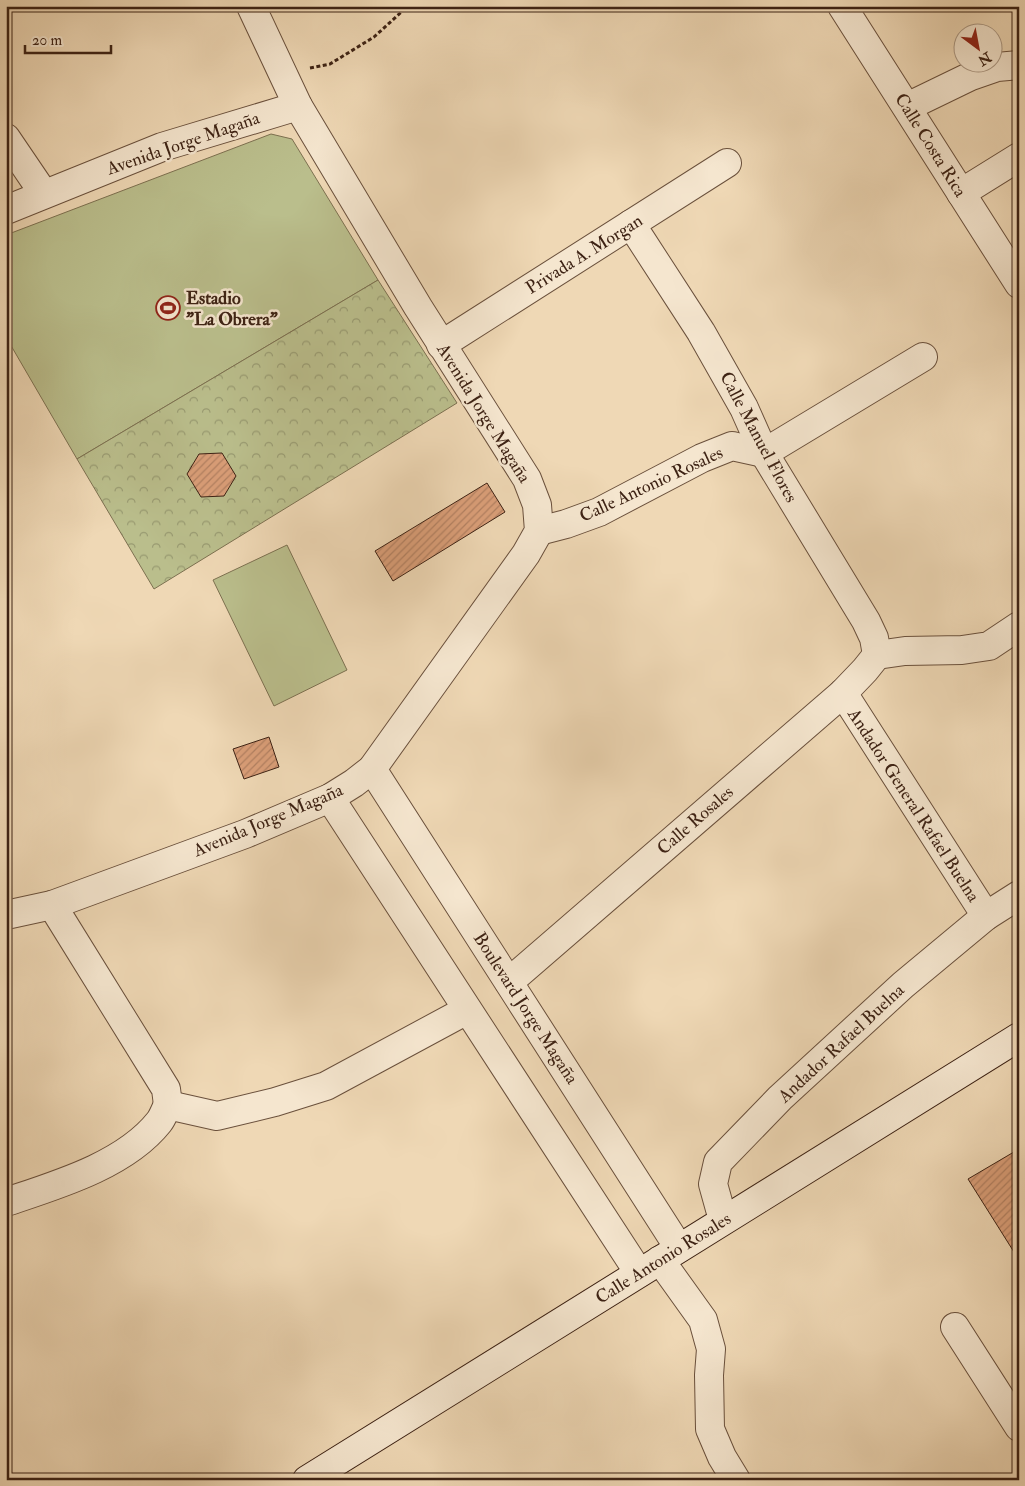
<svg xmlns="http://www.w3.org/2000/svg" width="1025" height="1486" font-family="'IM FELL Double Pica',serif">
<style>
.green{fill:#babe8c;stroke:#7c7050}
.park{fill:url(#park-crowns);stroke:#7c7050}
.building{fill:url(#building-hatch);stroke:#3d2214}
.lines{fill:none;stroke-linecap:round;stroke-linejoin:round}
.street-casing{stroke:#6a503c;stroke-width:30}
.secondary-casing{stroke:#3d2214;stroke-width:30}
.path{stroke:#3d2214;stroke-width:3;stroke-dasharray:4 2.5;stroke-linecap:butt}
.street{stroke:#f5e6cf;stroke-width:28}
.secondary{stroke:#f5e6cf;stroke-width:28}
.labels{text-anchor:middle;stroke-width:5;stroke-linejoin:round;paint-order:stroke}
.street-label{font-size:18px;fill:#3d2214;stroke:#f5e6cf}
.poi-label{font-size:18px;font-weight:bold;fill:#3d2214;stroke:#f5e6cf;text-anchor:start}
</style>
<defs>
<pattern id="park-crowns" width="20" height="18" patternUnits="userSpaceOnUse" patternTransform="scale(1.25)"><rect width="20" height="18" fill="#babe8c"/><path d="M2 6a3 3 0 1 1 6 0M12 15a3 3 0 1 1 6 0" fill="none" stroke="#989a71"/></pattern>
<pattern id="building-hatch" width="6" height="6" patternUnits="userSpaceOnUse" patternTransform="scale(1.25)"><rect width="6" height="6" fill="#db9f79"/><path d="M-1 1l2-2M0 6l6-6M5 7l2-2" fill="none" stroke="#b38162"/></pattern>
</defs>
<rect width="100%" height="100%" fill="#efd8b5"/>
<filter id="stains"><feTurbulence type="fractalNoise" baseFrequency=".004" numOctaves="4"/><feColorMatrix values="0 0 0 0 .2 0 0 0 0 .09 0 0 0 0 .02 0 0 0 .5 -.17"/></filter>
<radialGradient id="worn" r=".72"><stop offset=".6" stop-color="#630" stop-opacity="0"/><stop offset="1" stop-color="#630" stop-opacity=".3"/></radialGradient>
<g class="green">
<path d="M271 134 292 139 378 280 77 459 6 337V235Z"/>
<path d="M287 545 347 670 274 706 213 580Z"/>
</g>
<path class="park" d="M378 280 457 403 154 589 77 459Z"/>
<g class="building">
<path d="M222 453 236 476 224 496 201 497 187 474 199 454Z"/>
<path d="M487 483 505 512 393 581 375 551Z"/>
<path d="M269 737 279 767 244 779 233 749Z"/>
<path d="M1019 1149V1260L968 1179Z"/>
</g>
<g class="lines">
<g class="street-casing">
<g id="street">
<path d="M251 6 298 106"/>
<path d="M842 6 1019 284"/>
<path d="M907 107 971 76 997 67 1019 65"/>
<path d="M6 138 44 194"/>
<path d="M961 193 1019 157"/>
<path d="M6 210 162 147 298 106 418 307 527 479 537 505 539 531 526 554 372 769 354 783 330 798 245 834 52 905 6 915"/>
<path d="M631 224 701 332 744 408 764 453 866 621 874 638 877 655"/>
<path d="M441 345 727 163"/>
<path d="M764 453 923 357"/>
<path d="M539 531 566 524 599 512 702 458 732 446 764 453"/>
<path d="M877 655 905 651 962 650 989 646 1019 626"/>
<path d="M843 693 986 916"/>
<path d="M372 769 679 1248"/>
<path d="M330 798 639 1273"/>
<path d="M52 905 166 1089 168 1105"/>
<path d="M509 982 843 693 865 670 877 655"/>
<path d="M168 1105 217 1116 275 1102 326 1086 467 1010"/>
<path d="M6 1202C57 1185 125 1165 159 1122 163 1117 165 1110 168 1105"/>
<path d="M723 1220 713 1184 718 1162 780 1098 903 985 986 916 1019 895"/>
<path d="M660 1260 703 1320 711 1349 709 1375 710 1429 722 1457 736 1480"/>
<path d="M955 1327 1019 1427"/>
</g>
</g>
<g class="secondary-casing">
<path id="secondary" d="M307 1480 1019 1037"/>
</g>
<path class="path" d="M310 68 330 64 374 37 408 6"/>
<use href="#street" class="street"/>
<use href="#secondary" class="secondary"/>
</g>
<defs>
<g id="stadium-ring" transform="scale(1.25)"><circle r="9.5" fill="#f5e6cf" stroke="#8f2418" stroke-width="1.5"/><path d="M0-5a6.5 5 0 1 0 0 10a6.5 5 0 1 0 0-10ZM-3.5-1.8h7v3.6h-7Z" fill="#8f2418"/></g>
</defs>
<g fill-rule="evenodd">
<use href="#stadium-ring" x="168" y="308"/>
</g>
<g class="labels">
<g class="street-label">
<text transform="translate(183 143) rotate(-19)" y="6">Avenida Jorge Magaña</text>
<text transform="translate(931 145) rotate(58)" y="6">Calle Costa Rica</text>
<text transform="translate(584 254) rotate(-32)" y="6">Privada A. Morgan</text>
<text transform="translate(484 413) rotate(58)" y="6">Avenida Jorge Magaña</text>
<text transform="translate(759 437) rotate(62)" y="6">Calle Manuel Flores</text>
<text transform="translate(651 484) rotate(-25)" y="6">Calle Antonio Rosales</text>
<text transform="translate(914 805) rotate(57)" y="6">Andador General Rafael Buelna</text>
<text transform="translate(268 820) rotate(-23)" y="6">Avenida Jorge Magaña</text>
<text transform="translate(695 820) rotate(-41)" y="6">Calle Rosales</text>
<text transform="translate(526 1008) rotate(57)" y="6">Boulevard Jorge Magaña</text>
<text transform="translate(841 1043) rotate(-43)" y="6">Andador Rafael Buelna</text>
<text transform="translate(663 1258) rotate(-32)" y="6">Calle Antonio Rosales</text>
</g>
<g class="poi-label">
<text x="186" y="304">Estadio<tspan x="186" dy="21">"La Obrera"</tspan></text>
</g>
</g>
<rect width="1025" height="1486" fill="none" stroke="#efd8b5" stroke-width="25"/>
<rect x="8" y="8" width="1010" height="1471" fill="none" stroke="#3d2214" stroke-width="2.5"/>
<rect x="12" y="12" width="1000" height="1461" fill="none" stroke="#3d2214"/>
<g transform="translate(978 48) rotate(148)"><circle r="24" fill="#f5e6cf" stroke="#ab9884"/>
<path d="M0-4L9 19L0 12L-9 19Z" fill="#8f2418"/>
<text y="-8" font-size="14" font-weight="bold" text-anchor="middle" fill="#3d2214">N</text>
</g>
<path d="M25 45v8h86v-8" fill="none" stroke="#3d2214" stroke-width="2.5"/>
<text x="32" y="45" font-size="15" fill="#3d2214" stroke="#f5e6cf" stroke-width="4" paint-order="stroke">20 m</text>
<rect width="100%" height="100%" filter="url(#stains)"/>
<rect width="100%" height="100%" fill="url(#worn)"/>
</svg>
